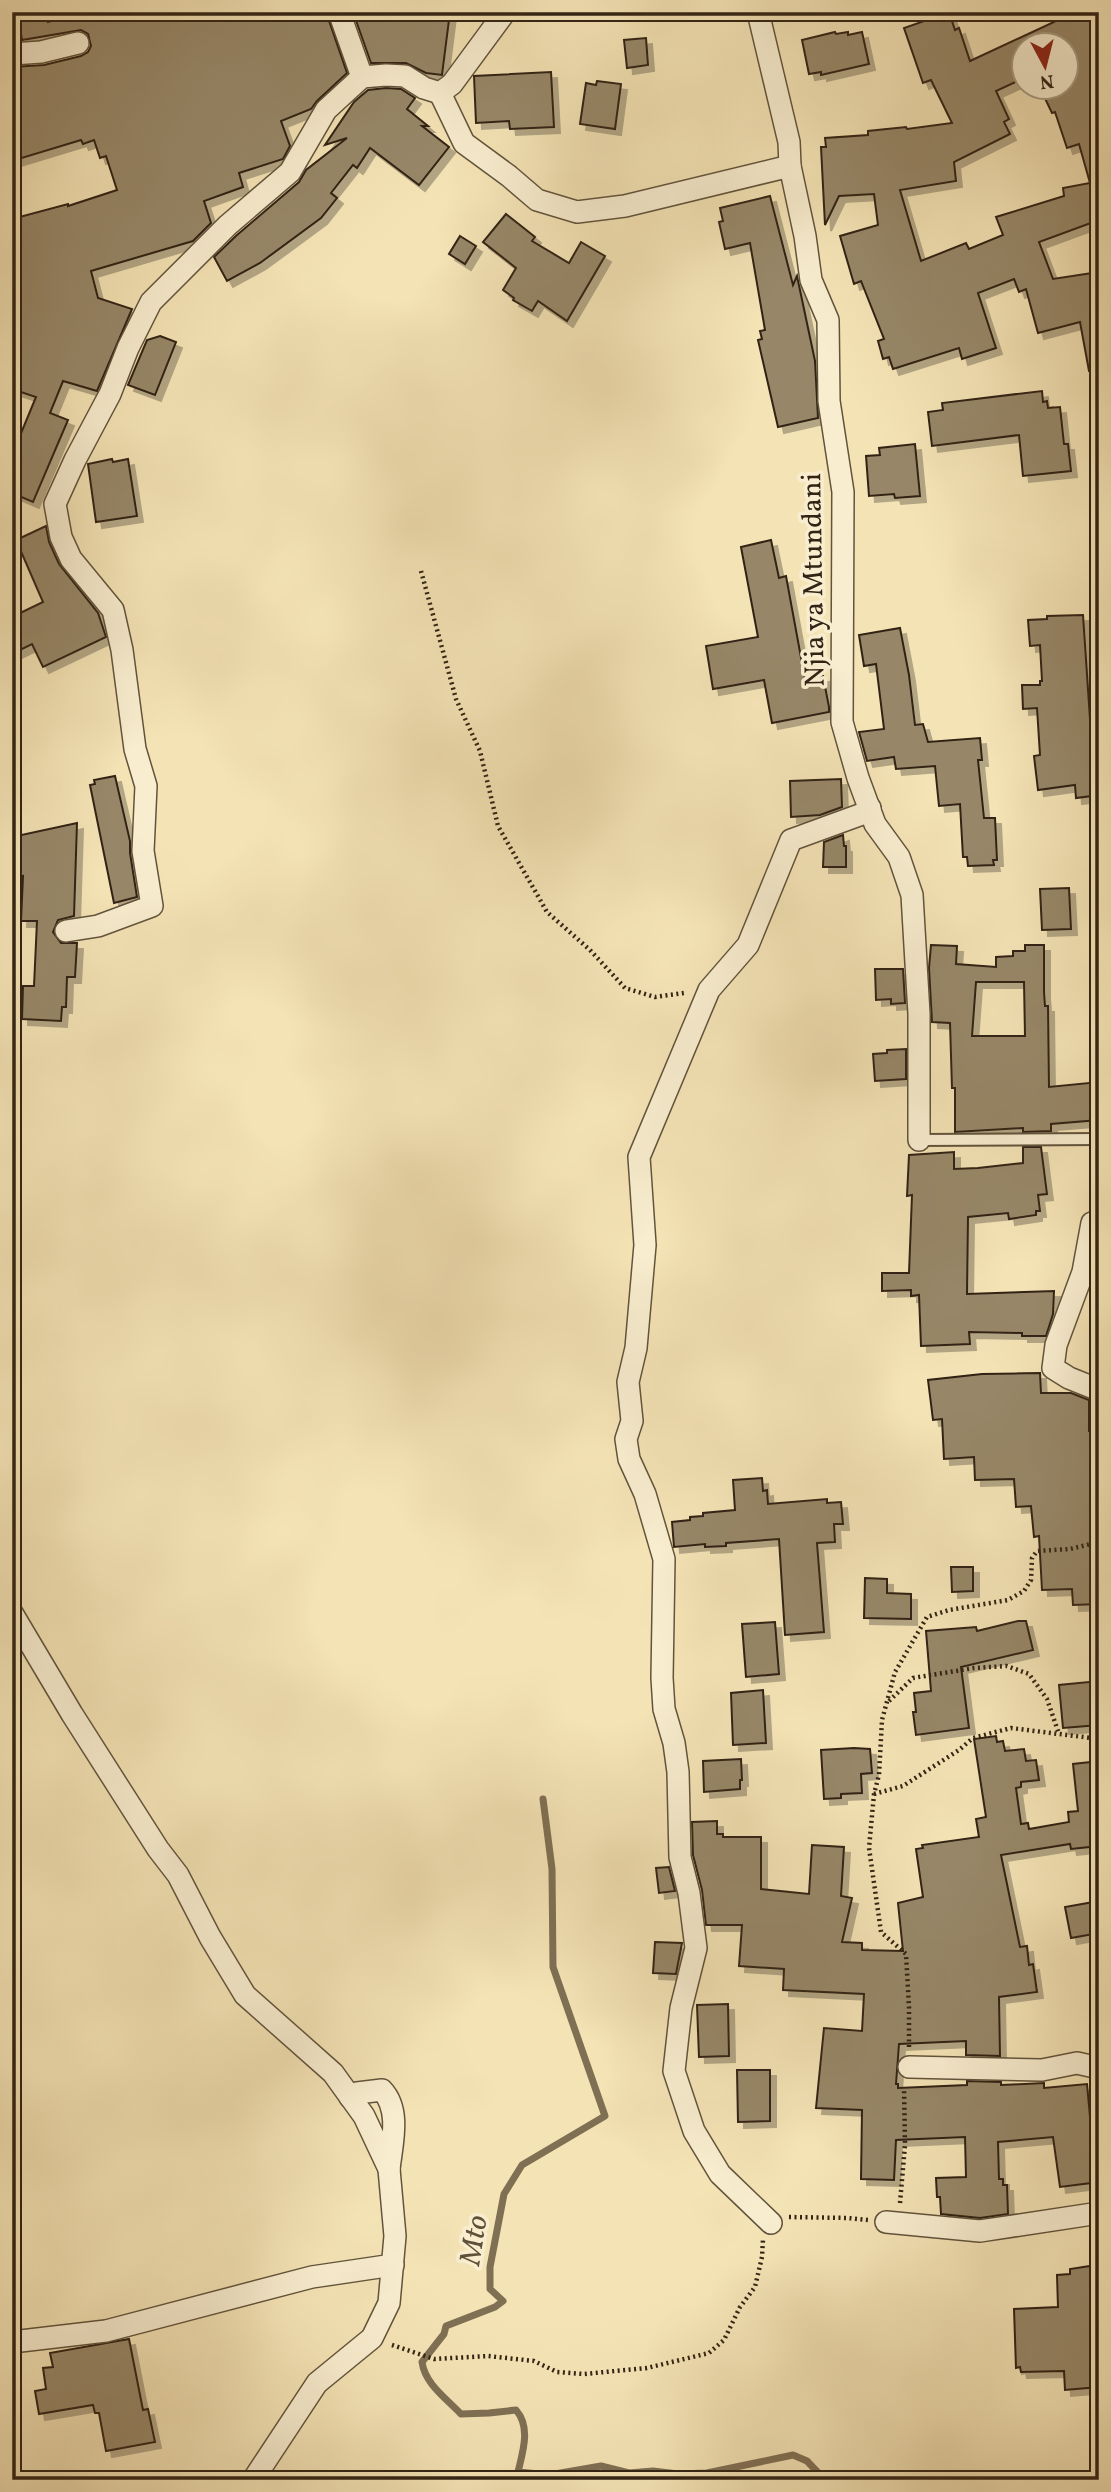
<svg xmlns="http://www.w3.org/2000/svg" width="1111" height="2492" font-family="Vollkorn,serif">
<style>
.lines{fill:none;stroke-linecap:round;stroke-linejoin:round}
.stream{stroke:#7f7054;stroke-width:7}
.building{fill:#978768;stroke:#322414;stroke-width:2;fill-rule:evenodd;filter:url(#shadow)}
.service-casing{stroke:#62543c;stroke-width:14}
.minor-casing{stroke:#62543c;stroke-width:24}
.path{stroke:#322414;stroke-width:4.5;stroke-dasharray:2 3.5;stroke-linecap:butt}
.service{stroke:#f8edcf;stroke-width:10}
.minor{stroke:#f8edcf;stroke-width:21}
.labels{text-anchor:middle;stroke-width:7;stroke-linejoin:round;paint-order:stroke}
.street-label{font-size:28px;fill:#322414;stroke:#f8edcf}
.water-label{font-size:30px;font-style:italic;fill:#5f5039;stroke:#f8edcf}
</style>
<defs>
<filter id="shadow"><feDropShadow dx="6" dy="6" stdDeviation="0" flood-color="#0004"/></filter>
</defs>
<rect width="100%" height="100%" fill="#f4e3b5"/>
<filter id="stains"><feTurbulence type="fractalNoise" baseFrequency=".00286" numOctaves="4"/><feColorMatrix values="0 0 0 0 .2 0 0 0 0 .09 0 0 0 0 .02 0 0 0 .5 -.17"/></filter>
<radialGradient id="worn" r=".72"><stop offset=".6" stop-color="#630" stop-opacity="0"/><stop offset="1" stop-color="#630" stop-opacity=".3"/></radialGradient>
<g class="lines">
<path class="stream" d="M543 1799 552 1869 553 1967 605 2116 522 2165 504 2194 490 2267V2289L503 2301 495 2307 446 2326 444 2334 422 2362C425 2384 446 2398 461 2414L489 2413 516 2410C531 2427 523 2451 518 2472L549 2475 601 2466 629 2473 653 2471 678 2474 707 2473 793 2455 807 2461 825 2480"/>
</g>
<g class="building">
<path d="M17 12H46L48 22 84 12H326L347 73 317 101 311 109 281 121 290 146 283 159 239 173 243 187 204 201 211 223 193 241 91 271 98 298 132 309 97 391 63 381 50 413 68 420 33 502 12 493V455L36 397 12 389V219L68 204V206L117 190 106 156 100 158 94 140 83 144 81 140 12 161V67L44 65 81 56 88 52 91 46 88 34 81 30 22 40Z"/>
<path d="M353 12H450L442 75 426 73 406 63H371Z"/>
<path d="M1049 12H1099V220L1039 242 1053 279 1099 272V370L1089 371 1080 322 1038 333 1026 289 1019 292 1014 279 978 293 996 348 962 359 959 348 893 369 889 357 883 359 878 341 884 339 861 281 854 284 840 236 878 225 874 194 839 196 825 225 821 147H826L825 138 868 135V131L906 127 907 129 952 123 931 80 923 83 904 28 944 14 945 17 950 15 955 30 959 28 970 61 1054 22ZM1024 46H1066V88H1040L1052 113 1055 112 1067 148 1079 144 1090 183 1063 188 1064 196 996 217 1003 235 969 249 966 243 921 261 900 190 956 181 954 162 1010 134 1004 122 1009 119 996 91 1024 78Z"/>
<path d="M835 32 836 34 848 32V35L862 32 869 64 821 75V72L809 74 802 40Z"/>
<path d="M646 38 648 65 627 68 624 40Z"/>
<path d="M551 72 554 127 510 129 509 121 476 123 474 76Z"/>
<path d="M597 81 621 84 615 129 580 124 586 83 596 85Z"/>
<path d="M386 88 401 89 415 98 407 109 428 126H422L449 147 419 185 370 148 357 168 353 165 331 193 337 198 321 218 260 263 227 281 214 257 237 235 299 182 306 170 347 138 325 145 354 102 368 90Z"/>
<path d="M770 196 793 285 797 276 815 361 818 418 778 427 758 340 762 339 760 331 765 330 750 243 725 249 719 222 723 221 720 208Z"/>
<path d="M506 214 535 237 532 241 569 263 581 242 605 256 567 321 538 301 532 311 513 300 514 298 503 290 516 268 483 242Z"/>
<path d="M460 236 476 246 465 264 449 254Z"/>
<path d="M160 336 176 342 155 395 128 385 147 340Z"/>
<path d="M1042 391 1043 402 1047 401 1048 408 1060 407 1064 444H1068L1071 471 1023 476 1019 435 932 446 928 412 943 410 942 403Z"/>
<path d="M915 444 920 496 895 498 894 494 869 496 866 456 880 455 879 448Z"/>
<path d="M112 459 113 462 128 459 137 516 96 522 88 464Z"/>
<path d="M46 526 49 542 59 564 98 613 106 637 43 667 32 644 12 654V617L43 602 16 540Z"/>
<path d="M771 540 779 578 786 576 805 679 823 676 829 707V712L772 723 764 680 713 689 706 646 758 637 741 547Z"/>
<path d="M1083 615 1091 734 1099 733V795L1076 798 1075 785 1038 790 1034 756 1040 755 1037 708 1023 709 1022 685H1040V681H1042L1040 645 1030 646 1028 620 1047 619V616Z"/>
<path d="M900 628 909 675 915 725 923 724 928 742 980 738 982 760H978L984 818H995L997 860H993L994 865 968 866 967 857H963L960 804 939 806 935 766 896 769 894 757 867 761 859 732 884 729 876 664 864 666 859 635Z"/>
<path d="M115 776 130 841V853L137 897 114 903 90 785 95 784 94 780Z"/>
<path d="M841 779 842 807 820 815 791 817 790 781Z"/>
<path d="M77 823 74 916 58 920 53 932 61 943H77L75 977H67L66 1007H62L61 1021 22 1019 23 986H34L37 921H21L23 876 12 880V837Z"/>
<path d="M843 835 844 846H846V867H823L824 842Z"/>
<path d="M1069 888 1071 929 1042 930 1040 889Z"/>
<path d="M931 945 957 946 956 964 996 967V957L1013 956V951H1025V945H1044V992L1045 1006H1048L1049 1087 1099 1082V1120L1051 1124V1131L1023 1132V1128L955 1132V1088H952L950 1023 932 1022 929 968ZM976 982H1024L1025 1036H972Z"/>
<path d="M875 969H903L905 1003 891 1004V999L876 1000Z"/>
<path d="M906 1049V1079L875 1081 873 1054 887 1053V1050Z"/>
<path d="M1023 1147H1041L1047 1194 1038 1195 1040 1211H1036V1215L1009 1219 1008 1213 968 1217 967 1294 1054 1291 1053 1314 1046 1336H1022V1333L969 1332 970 1344 921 1346 919 1295 911 1296V1290L882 1291V1273H909L912 1195 907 1196 909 1155 954 1152V1169L978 1168 1023 1163Z"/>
<path d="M1040 1373 1041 1393H1071L1089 1400V1431H1096L1099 1485V1604L1073 1605 1072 1589 1042 1590 1039 1536 1034 1537 1031 1506 1016 1507 1014 1479 975 1480 974 1457 944 1459 942 1419 933 1420 928 1380 982 1374Z"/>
<path d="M762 1478 763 1491 767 1490 768 1504 827 1499V1503L841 1502 843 1524H834L835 1542 817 1543 824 1632 785 1635 779 1539 726 1543V1546L705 1547V1544L674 1547 672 1522 690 1520V1517L703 1516V1513L735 1510 733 1480Z"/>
<path d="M951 1567H973V1591L952 1592Z"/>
<path d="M865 1578 887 1579V1593L911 1594V1619L864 1618Z"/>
<path d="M1018 1621H1026L1033 1650 961 1667 969 1728 916 1735 913 1712H916L914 1693 931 1691 926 1631 976 1627 977 1631Z"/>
<path d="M775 1622 779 1674 746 1677 742 1624Z"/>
<path d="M1099 1681V1725L1063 1728 1059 1685Z"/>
<path d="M763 1690 766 1743 733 1745 731 1693Z"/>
<path d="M996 1736 997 1742 1003 1741 1005 1751 1024 1749 1026 1761 1036 1760 1039 1780 1021 1782V1787L1016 1788 1021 1824 1028 1823 1029 1829 1069 1822 1068 1812 1078 1811 1073 1764 1099 1761V1846L1071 1849 1070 1844 1001 1855 1020 1947 1027 1946 1029 1965 1033 1964 1037 1992 999 1997 1000 2056 966 2055V2041L899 2044 896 2084H898V2088L967 2085V2081L1001 2082V2085L1044 2083V2088L1087 2084 1093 2149H1099V2182L1060 2187 1053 2137 998 2142 999 2179H1003V2185H1007L1008 2214 980 2218 941 2214 940 2197H937L936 2178 966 2177 965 2137 896 2140 894 2180 861 2179 862 2110 816 2108 824 2028 862 2031 864 1994 783 1990 784 1969 739 1966 742 1925H706L702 1890 693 1855 692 1822 717 1821V1834H723V1837H761V1889L809 1894 812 1845 844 1847 841 1896 852 1898 842 1942 862 1943V1950L903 1951 898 1903 923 1897 916 1849 923 1848 922 1845 979 1837 976 1819 986 1817 974 1739Z"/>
<path d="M854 1748 870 1749 872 1773 861 1774 862 1793 841 1794V1798L824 1799 821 1750Z"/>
<path d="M741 1759 742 1780H740V1789L704 1792 703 1761Z"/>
<path d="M669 1867 675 1891 659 1893 656 1868Z"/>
<path d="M1099 1901V1933L1071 1938 1065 1907Z"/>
<path d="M655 1942 682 1943 676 1974 653 1973Z"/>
<path d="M728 2004 729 2056 699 2057 697 2005Z"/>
<path d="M737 2070H770V2121L738 2122Z"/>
<path d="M1090 2266 1093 2293 1096 2292 1099 2305V2324H1096L1099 2387 1065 2390 1064 2371 1021 2372 1020 2367 1016 2368 1014 2309 1058 2307 1057 2275 1070 2274V2269Z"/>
<path d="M129 2339 143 2410 148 2409 155 2442 106 2451 99 2413H95L93 2405 39 2414 35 2391 46 2389 43 2368 53 2367 50 2353Z"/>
</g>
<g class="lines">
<g class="service-casing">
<path id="service" d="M919 1140 1099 1139"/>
</g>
<g class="minor-casing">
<g id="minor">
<path d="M339 12 362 77"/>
<path d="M758 12 789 142 790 166 805 236 811 280 828 320 829 401 843 492 842 722 858 778 875 824 899 857 912 895 919 1014V1140"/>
<path d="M12 54 41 52 78 43"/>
<path d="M440 93 464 143 509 176 537 200 577 212 625 206 790 166"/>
<path d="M66 931 98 926 152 906 143 851 146 786 135 749 122 650 113 610 71 559 61 537 55 504 75 460 110 394 128 348 151 302 228 225 290 172 326 110 362 77 386 75 405 76 424 88 440 93 452 84 505 12"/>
<path d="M1092 1223 1083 1272 1056 1345 1053 1368 1069 1378 1099 1390"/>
<path d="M12 1613 72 1714 158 1849 178 1875 210 1937 245 1995 333 2073 364 2116 389 2169 395 2236 389 2303 372 2338 317 2383 253 2480"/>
<path d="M909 2067 1042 2070 1077 2063 1099 2068"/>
<path d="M350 2097 357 2093 382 2090C401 2110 392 2143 389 2169"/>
<path d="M886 2222 980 2231 1099 2213"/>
<path d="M771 2223 720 2174 694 2131 674 2071 681 2008 696 1948 689 1893 680 1857 678 1772 674 1743 664 1709 662 1678 664 1559 645 1494 629 1459 626 1439 632 1421 628 1382 636 1348 645 1245 639 1157 709 990 748 945 791 840 865 813 870 808"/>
<path d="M12 2342 106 2331 312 2277 393 2265"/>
</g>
</g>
<g class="path">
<path d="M421 571 456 699 480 751 498 826 547 912 590 950 625 988 655 997 684 993"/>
<path d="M889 1701 913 1678 974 1668 1007 1666 1029 1674 1047 1699 1059 1734"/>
<path d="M874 1794 903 1786 959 1750 973 1738 1011 1728 1099 1739"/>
<path d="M909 2047V2007L906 1954 881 1932 869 1848 874 1794 879 1775 882 1720 895 1672 927 1617 949 1610 1008 1600 1024 1591 1031 1580 1032 1558 1037 1551 1070 1549 1099 1542"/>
<path d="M900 2203 905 2145 904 2087"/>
<path d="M789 2217 848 2218 868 2220"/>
<path d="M392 2345 434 2359 488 2356 534 2361 557 2372 584 2374 647 2368 709 2353 724 2340 740 2307 755 2287 762 2257 763 2239"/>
</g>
<use href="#service" class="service"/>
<use href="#minor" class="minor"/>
</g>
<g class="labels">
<g class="street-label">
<text transform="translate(812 580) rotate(-91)" y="10">Njia ya Mtundani</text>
</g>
<g class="water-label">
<text transform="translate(473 2240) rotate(-81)" y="10">Mto</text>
</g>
</g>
<rect width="1111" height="2492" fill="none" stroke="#f4e3b5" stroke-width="42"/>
<rect x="14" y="14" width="1083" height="2464" fill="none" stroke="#322414" stroke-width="3.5"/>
<rect x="21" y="21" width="1069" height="2450" fill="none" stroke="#322414" stroke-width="2"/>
<g transform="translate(1045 66) rotate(173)"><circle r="33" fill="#f8edcf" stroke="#a99d84" stroke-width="2"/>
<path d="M0-5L12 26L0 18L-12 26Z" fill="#8f2418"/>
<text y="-10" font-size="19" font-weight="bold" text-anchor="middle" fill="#322414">N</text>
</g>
<rect width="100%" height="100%" filter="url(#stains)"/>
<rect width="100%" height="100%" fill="url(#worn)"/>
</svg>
